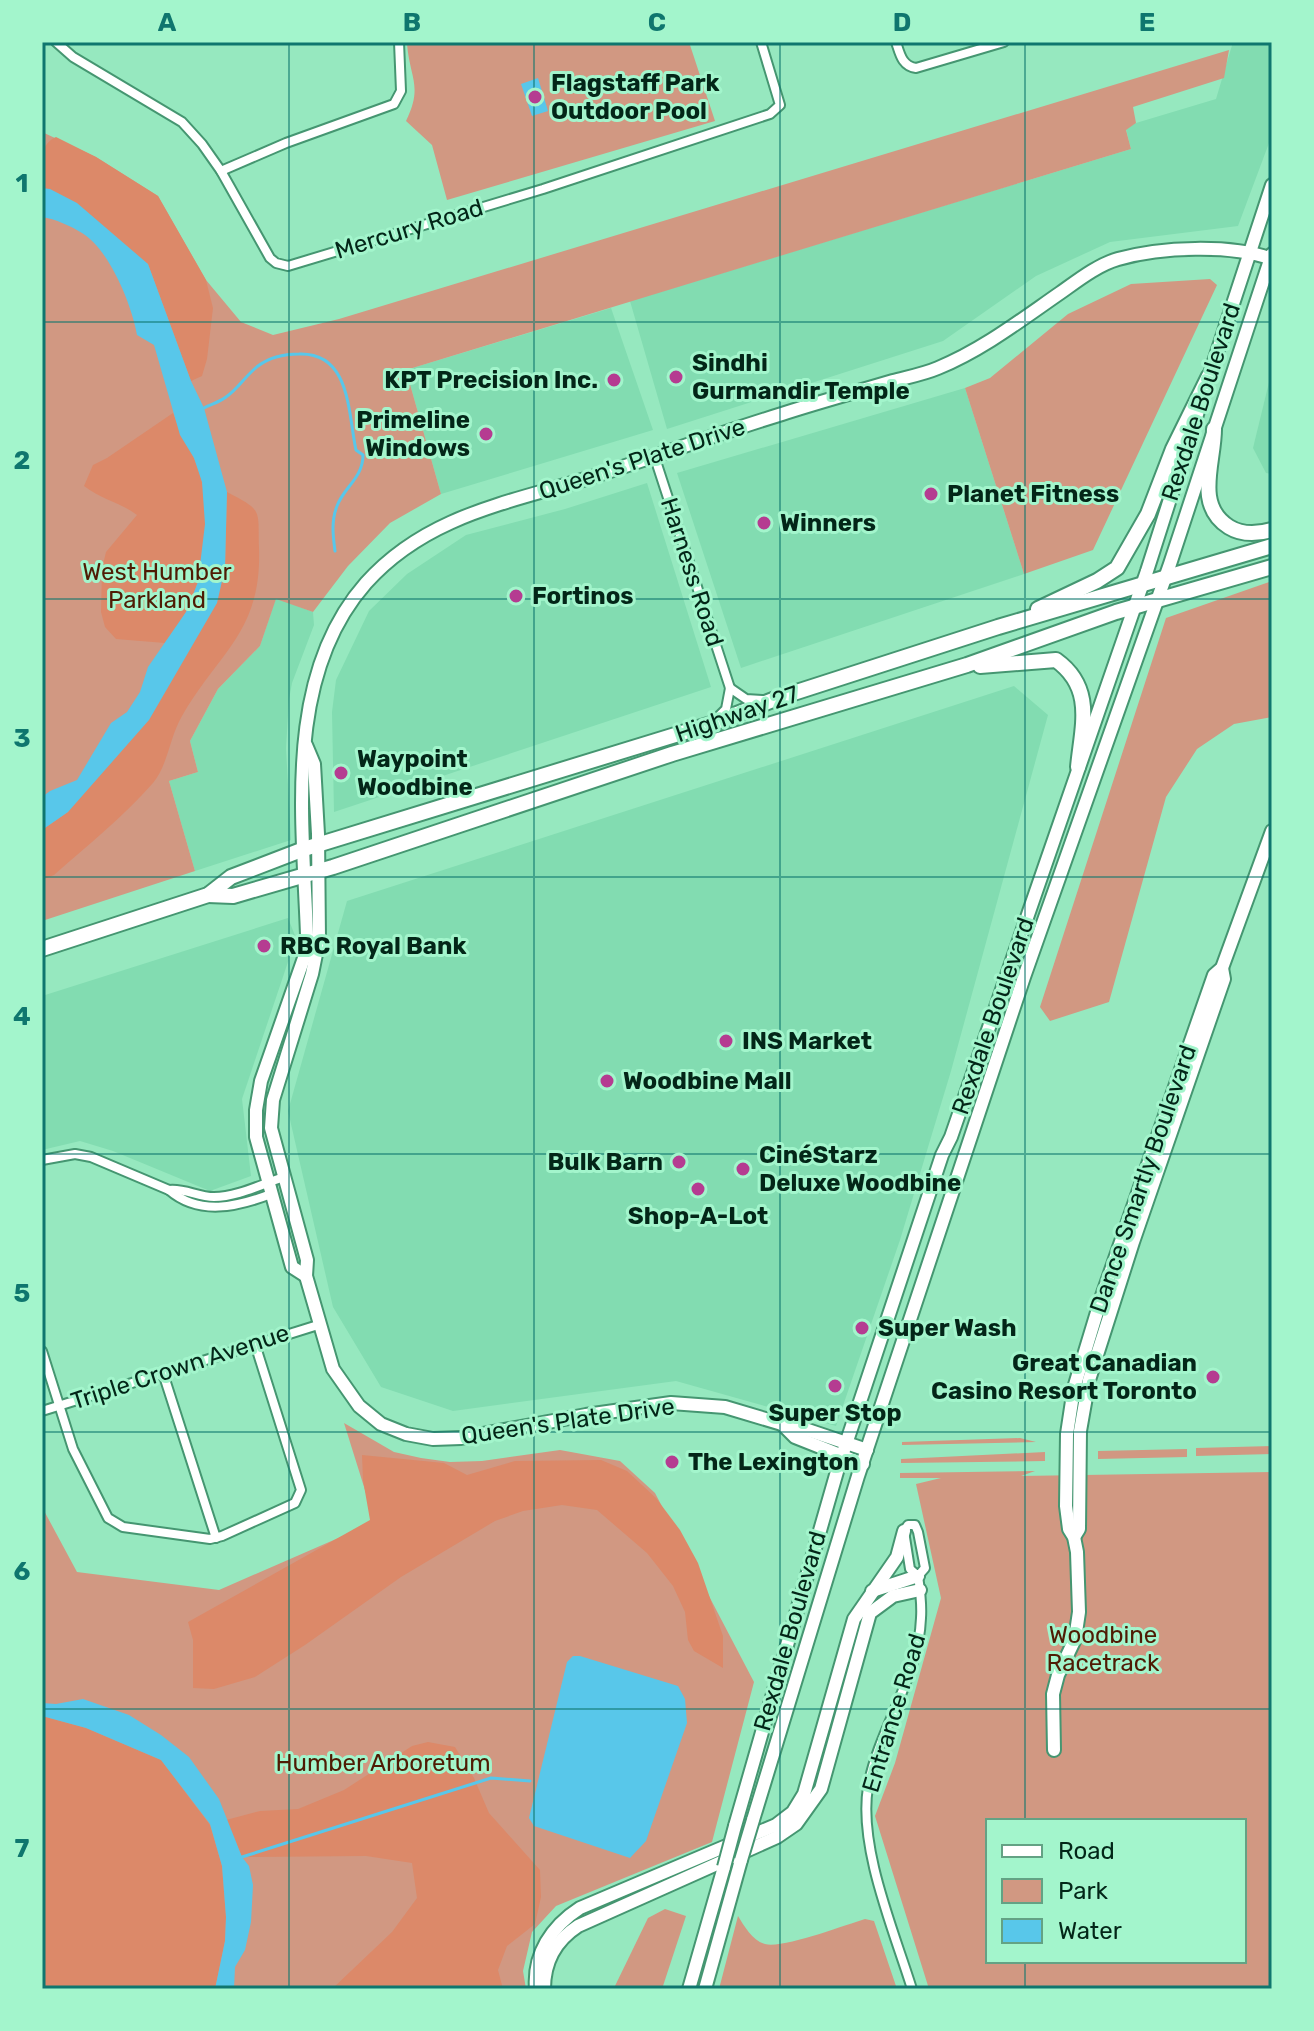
<svg xmlns="http://www.w3.org/2000/svg" width="1314" height="2031" font-family="Rubik,sans-serif">
<style>
.built{fill:#82dcb1}
.green{fill:#d19882;fill-rule:evenodd}
.forest{fill:#dc8969}
.water{fill:#58c7ea}
.lines{fill:none;stroke-linecap:round;stroke-linejoin:round}
.stream{stroke:#58c7ea;stroke-width:3}
.street-casing{stroke:#459671;stroke-width:12}
.secondary-casing{stroke:#459671;stroke-width:16}
.primary-casing{stroke:#459671;stroke-width:18}
.street{stroke:#fff;stroke-width:8}
.secondary{stroke:#fff;stroke-width:12}
.primary{stroke:#fff;stroke-width:14}
.secondary-bridge-casing{stroke:#459671;stroke-width:16;stroke-linecap:butt}
.secondary-bridge{stroke:#fff;stroke-width:12}
.grid{fill:none;stroke:#0f766e;stroke-width:2;stroke-opacity:0.55}
.poi-dot{fill:#b53c91;stroke:#a3f5cc;stroke-width:3}
.labels{text-anchor:middle;stroke-width:6;stroke-linejoin:round;paint-order:stroke}
.poi-label{font-size:24px;font-weight:bold;fill:#032618;stroke:#a3f5cc;text-anchor:start}
.street-label{font-size:24px;fill:#032618;stroke:#a3f5cc}
.park-label{font-size:24px;fill:#4f1b04;stroke:#a3f5cc}
.neatline{fill:none;stroke:#0f766e;stroke-width:3}
.grid-label{font-size:26px;text-anchor:middle;font-weight:bold;fill:#0f766e}
</style>
<rect width="100%" height="100%" fill="#96e8bf"/>
<g class="built">
<path d="M1233 42H1272V135L1238 226 1110 242 1036 276 943 341 667 429 630 301 1131 149 1126 129 1136 123 1216 99Z"/>
<path d="M611 308 653 430 441 494 406 370Z"/>
<path d="M1272 370V474L1266 473 1253 448Z"/>
<path d="M965 388 1024 574 741 668 677 473Z"/>
<path d="M647 483 711 687 334 812 332 712 336 680 369 611 407 574 466 535 565 509Z"/>
<path d="M276 598 313 612 314 625 292 683 289 699 286 748 291 840 195 871 169 781 198 772 190 741 218 689 260 646Z"/>
<path d="M1014 686 1048 715 951 1071 900 1240 836 1426 676 1381 453 1411 381 1387 333 1307 288 1111 347 901Z"/>
<path d="M288 918 296 938 242 1099 251 1176 210 1191 113 1151 80 1141 42 1150V996Z"/>
</g>
<g class="green">
<path d="M449 42H689L715 121 447 200 432 145 406 121C423 86 410 79 407 44Z"/>
<path d="M1229 50 1224 78 1133 107 1136 123 1126 130 1131 149 406 370 441 494 390 523 348 566 313 612 276 599 260 646 218 689 190 741 198 772 169 781 195 871 42 921V132L96 157 158 196 206 280 241 322 273 335 339 319Z"/>
<path d="M1210 279 1217 285 1093 550 1024 574 965 388 990 378 1068 314 1131 284Z"/>
<path d="M1272 581V717L1234 724 1197 749 1166 797 1109 1002 1050 1021 1040 1007 1166 618Z"/>
<path d="M344 1423 394 1452 421 1458 450 1462 482 1461 560 1450 620 1461 655 1493 754 1682 712 1842 556 1906 532 1932 523 1971 526 1989H42V1507L77 1572 219 1590 375 1522Z"/>
<path d="M1020 1438 1036 1442 902 1445V1442Z"/>
<path d="M1272 1446V1454L1196 1456V1448Z"/>
<path d="M1187 1449V1457L1098 1459V1451Z"/>
<path d="M1045 1452V1461L901 1463V1459Z"/>
<path d="M1035 1471 1021 1476 1272 1472V1989H929L875 1816 895 1763 941 1598 916 1484 941 1478H900V1473ZM988 1821H1244V1961H988Z"/>
<path d="M665 1909 686 1916 662 1989 614 1988 648 1918Z"/>
<path d="M738 1916C744 1926 753 1941 765 1944 782 1949 845 1925 865 1919L874 1921 897 1989H719Z"/>
</g>
<g class="forest">
<path d="M56 137 96 157 158 196 206 280 213 308 207 359 202 376 191 381 148 264 42 188C42 169 36 146 56 137Z"/>
<path d="M173 413C181 437 197 457 202 482 210 522 205 576 186 612 181 622 172 632 165 643L116 639 105 627 101 612 102 569 106 552 137 515C120 502 102 500 84 486L93 465 107 458Z"/>
<path d="M227 492C263 511 258 508 259 548 262 632 219 652 182 716 170 736 168 765 153 783 123 817 88 845 54 875L42 880V830L68 812 225 568Z"/>
<path d="M362 1455 444 1463 467 1475 515 1461 601 1460 627 1471 656 1498 680 1530 698 1563 723 1636V1668L694 1651 688 1640 685 1612 673 1586 647 1553 597 1510 562 1505 523 1511 495 1521 401 1577 305 1645 255 1677 214 1689 193 1688V1640L188 1622 370 1520 363 1480Z"/>
<path d="M42 1716 86 1728 161 1760 210 1825 222 1866 226 1917 225 1941 215 1989H42Z"/>
<path d="M428 1742 455 1747 474 1778 489 1813 540 1870 541 1897 535 1924 507 1946 498 1970 503 1989H332L392 1932 417 1898 412 1863 366 1856 242 1857 226 1820 260 1811 298 1809 344 1790 412 1746Z"/>
</g>
<g class="water">
<path d="M538 78 548 111 532 116 521 84Z"/>
<path d="M42 188 50 189 77 203 148 264 191 381 204 408 227 492 225 568 217 603 149 720 68 812 42 830V797L50 791 77 780 111 723 127 712 140 692 148 667 186 612 198 582 205 524 202 482 194 458 180 435 154 345 137 335C132 305 109 249 82 233 71 226 55 219 42 217Z"/>
<path d="M573 1656H580L678 1686 685 1699 687 1723 646 1841 630 1858 534 1826 529 1818 567 1662Z"/>
<path d="M83 1699 129 1715 161 1735 189 1757 219 1799 242 1857 249 1866 253 1885 251 1922 245 1950 235 1967 234 1989H215L225 1941 226 1917 222 1866 210 1824 161 1760 86 1728 42 1716V1703L56 1704Z"/>
</g>
<g class="lines">
<g class="stream">
<path d="M204 408C211 404 220 402 226 397 238 389 246 375 258 366 270 357 283 354 299 354 351 352 348 414 356 450L363 455C363 478 344 487 337 506 331 521 333 536 335 551"/>
<path d="M242 1857 491 1778 530 1781"/>
</g>
<g class="street-casing">
<g id="street">
<path d="M56 42 73 57 182 122 202 144 221 171 270 258 276 263 288 266 543 189 770 114 780 105 761 42"/>
<path d="M896 42C900 54 902 66 916 68L1004 42"/>
<path d="M221 171 286 143 394 104 401 91 399 42"/>
<path d="M654 455 730 688 726 709 717 718"/>
<path d="M730 688 746 699 762 700"/>
<path d="M42 1160 75 1154 91 1157 169 1190C199 1216 237 1207 271 1194"/>
<path d="M169 1190C184 1188 198 1197 214 1197 237 1197 262 1184 284 1177"/>
<path d="M42 1351 73 1449 108 1518 123 1527 210 1539 222 1536 295 1503 301 1490 255 1344"/>
<path d="M163 1373 216 1538"/>
<path d="M42 1411 318 1325"/>
<path d="M912 1989C894 1931 858 1847 868 1787 878 1730 919 1677 921 1618 922 1604 920 1589 918 1576L910 1569 904 1531 908 1525H915L918 1532 925 1568 918 1576"/>
</g>
</g>
<g class="secondary-casing">
<g id="secondary">
<path d="M1207 383 1272 185"/>
<path d="M306 745 314 764 318 834 319 939 312 974 273 1100 271 1128 307 1260 306 1276 333 1369 359 1406 381 1424 406 1434 433 1439 461 1438 586 1415 671 1403 725 1407 782 1424 796 1426 867 1450"/>
<path d="M306 1276 292 1267 256 1137V1110L261 1081 304 958 307 935C303 819 283 677 366 583 426 516 507 503 589 478 654 457 717 434 782 414 819 402 856 392 893 381 908 377 924 374 938 368 982 350 1021 320 1060 293 1077 281 1097 265 1118 259 1161 247 1230 244 1272 259"/>
<path d="M782 1424 795 1437 863 1464"/>
<path d="M1074 1537 1079 1529 1080 1431 1089 1380 1133 1242 1224 979 1222 968"/>
<path d="M872 1591 918 1576"/>
<path d="M1054 1750 1053 1694 1058 1675 1075 1639 1079 1612 1077 1552 1074 1537 1069 1529 1066 1506 1067 1434 1074 1388 1101 1299 1214 975 1222 968 1272 831"/>
<path d="M753 1820 858 1476 1024 977 1170 564 1272 254"/>
<path d="M735 1826 838 1468 942 1155 951 1137 1147 571 1200 405"/>
<path d="M536 1989C533 1954 552 1926 580 1908L776 1825 793 1812 804 1794 854 1619 897 1557 904 1531"/>
<path d="M544 1989C544 1962 555 1941 578 1926L777 1837 796 1824 821 1789 870 1613 893 1596 920 1590"/>
<path d="M689 1989 724 1867"/>
<path d="M705 1989 741 1860"/>
</g>
</g>
<g class="primary-casing">
<g id="primary">
<path d="M1214 429C1214 463 1194 505 1229 527 1242 535 1258 534 1272 530"/>
<path d="M1038 609 1097 581 1117 568 1148 514 1173 449 1209 376"/>
<path d="M980 666 1056 660C1095 688 1082 726 1078 767"/>
<path d="M208 895 233 896 333 867 672 754 967 665 1116 612 1272 567"/>
<path d="M42 949 208 895 231 877 304 849 711 724 778 698 998 627 1272 546"/>
</g>
</g>
<use href="#street" class="street"/>
<use href="#secondary" class="secondary"/>
<use href="#primary" class="primary"/>
<g class="secondary-bridge-casing">
<g id="secondary-bridge">
<path d="M741 1860 753 1820"/>
<path d="M724 1867 735 1826"/>
</g>
</g>
<use href="#secondary-bridge" class="secondary-bridge"/>
</g>
<path class="grid" d="M289 42V1989M534 42V1989M780 42V1989M1025 42V1821M42 322H1272M42 599H1272M42 877H1272M42 1154H1272M42 1432H1272M42 1709H1272M1025 1961V1989"/>
<g class="poi-dot">
<circle cx="535" cy="97" r="8"/>
<circle cx="676" cy="377" r="8"/>
<circle cx="614" cy="380" r="8"/>
<circle cx="486" cy="434" r="8"/>
<circle cx="931" cy="494" r="8"/>
<circle cx="764" cy="523" r="8"/>
<circle cx="516" cy="596" r="8"/>
<circle cx="341" cy="773" r="8"/>
<circle cx="264" cy="946" r="8"/>
<circle cx="726" cy="1041" r="8"/>
<circle cx="607" cy="1081" r="8"/>
<circle cx="679" cy="1162" r="8"/>
<circle cx="743" cy="1169" r="8"/>
<circle cx="698" cy="1189" r="8"/>
<circle cx="862" cy="1328" r="8"/>
<circle cx="1213" cy="1377" r="8"/>
<circle cx="835" cy="1386" r="8"/>
<circle cx="672" cy="1462" r="8"/>
</g>
<g class="labels">
<g class="poi-label">
<text x="551" y="91">Flagstaff Park<tspan x="551" dy="28">Outdoor Pool</tspan></text>
<text x="692" y="371">Sindhi<tspan x="692" dy="28">Gurmandir Temple</tspan></text>
<text x="598" y="388" text-anchor="end">KPT Precision Inc.</text>
<text x="470" y="428" text-anchor="end">Primeline<tspan x="470" dy="28">Windows</tspan></text>
<text x="947" y="502">Planet Fitness</text>
<text x="780" y="531">Winners</text>
<text x="532" y="604">Fortinos</text>
<text x="357" y="767">Waypoint<tspan x="357" dy="28">Woodbine</tspan></text>
<text x="280" y="954">RBC Royal Bank</text>
<text x="742" y="1049">INS Market</text>
<text x="623" y="1089">Woodbine Mall</text>
<text x="759" y="1163">CinéStarz<tspan x="759" dy="28">Deluxe Woodbine</tspan></text>
<text x="663" y="1170" text-anchor="end">Bulk Barn</text>
<text x="698" y="1224" text-anchor="middle">Shop-A-Lot</text>
<text x="878" y="1336">Super Wash</text>
<text x="1197" y="1371" text-anchor="end">Great Canadian<tspan x="1197" dy="28">Casino Resort Toronto</tspan></text>
<text x="835" y="1421" text-anchor="middle">Super Stop</text>
<text x="688" y="1470">The Lexington</text>
</g>
<g class="street-label">
<text transform="translate(409 229) rotate(-17)" y="8">Mercury Road</text>
<text transform="translate(1201 402) rotate(-72)" y="8">Rexdale Boulevard</text>
<text transform="translate(642 459) rotate(-18)" y="8">Queen's Plate Drive</text>
<text transform="translate(692 572) rotate(72)" y="8">Harness Road</text>
<text transform="translate(737 714) rotate(-19)" y="8">Highway 27</text>
<text transform="translate(993 1016) rotate(-71)" y="8">Rexdale Boulevard</text>
<text transform="translate(1143 1179) rotate(-71)" y="8">Dance Smartly Boulevard</text>
<text transform="translate(180 1367) rotate(-18)" y="8">Triple Crown Avenue</text>
<text transform="translate(568 1421) rotate(-8)" y="8">Queen's Plate Drive</text>
<text transform="translate(790 1631) rotate(-74)" y="8">Rexdale Boulevard</text>
<text transform="translate(894 1713) rotate(-73)" y="8">Entrance Road</text>
</g>
<g class="park-label">
<text x="157" y="580">West Humber<tspan x="157" dy="28">Parkland</tspan></text>
<text x="1103" y="1643">Woodbine<tspan x="1103" dy="28">Racetrack</tspan></text>
<text x="383" y="1771">Humber Arboretum</text>
</g>
</g>
<rect width="1314" height="2031" fill="none" stroke="#a3f5cc" stroke-width="88"/>
<rect x="986" y="1819" width="260" height="144" fill="#a3f5cc" stroke="#63a284" stroke-width="2"/>
<rect x="1002" y="1845" width="40" height="12" fill="#ffffff" stroke="#63a284" stroke-width="2"/>
<text x="1058" y="1859" font-size="24" fill="#032618">Road</text>
<rect x="1002" y="1879" width="40" height="24" fill="#d19882" stroke="#63a284" stroke-width="2"/>
<text x="1058" y="1899" font-size="24" fill="#032618">Park</text>
<rect x="1002" y="1919" width="40" height="24" fill="#58c7ea" stroke="#63a284" stroke-width="2"/>
<text x="1058" y="1939" font-size="24" fill="#032618">Water</text>
<rect x="44" y="44" width="1226" height="1943" class="neatline"/>
<g class="grid-label">
<text x="167" y="31">A</text>
<text x="412" y="31">B</text>
<text x="657" y="31">C</text>
<text x="902" y="31">D</text>
<text x="1147" y="31">E</text>
<text x="22" y="192">1</text>
<text x="22" y="469">2</text>
<text x="22" y="747">3</text>
<text x="22" y="1025">4</text>
<text x="22" y="1302">5</text>
<text x="22" y="1580">6</text>
<text x="22" y="1857">7</text>
</g>
</svg>
